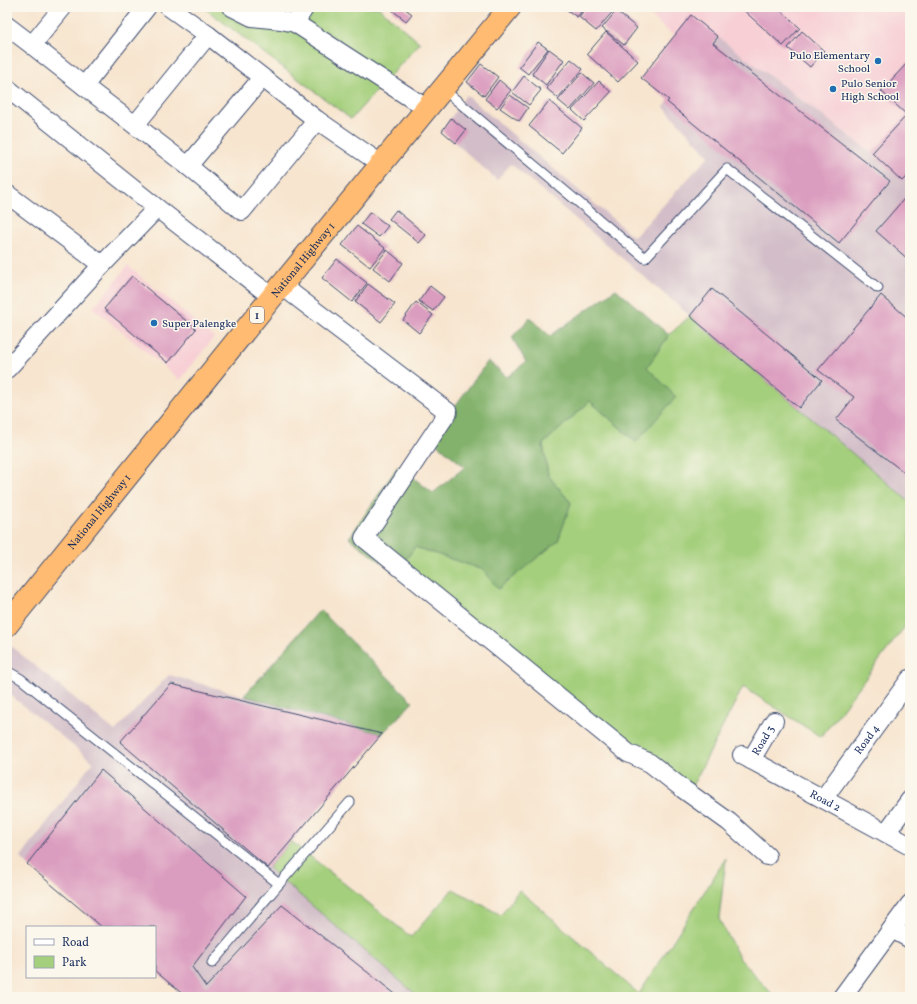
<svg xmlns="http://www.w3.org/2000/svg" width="917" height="1004" font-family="Vollkorn,serif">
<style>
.built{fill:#f7cfd5}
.industrial{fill:#d2bdc8}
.green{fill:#a4cf7c;stroke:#607f6d}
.forest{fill:#83b26c;stroke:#4f7065}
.building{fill:#db9dbf}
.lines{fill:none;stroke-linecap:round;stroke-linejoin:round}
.service-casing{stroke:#3c4a6f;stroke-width:11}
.minor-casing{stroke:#3c4a6f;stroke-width:20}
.trunk-casing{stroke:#3c4a6f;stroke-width:24}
.service{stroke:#fff;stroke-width:9}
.minor{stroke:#fff;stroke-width:18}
.trunk{stroke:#ffbb71;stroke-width:22}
.poi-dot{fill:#1f6fb2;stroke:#fbf7ec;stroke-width:1.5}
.labels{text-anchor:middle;stroke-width:3;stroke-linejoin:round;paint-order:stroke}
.shield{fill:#fbf7ec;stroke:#5e6b89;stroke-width:1}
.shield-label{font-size:10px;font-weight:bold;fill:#1b2f5e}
.poi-label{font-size:11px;fill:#1b2f5e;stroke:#fbf7ec;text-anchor:start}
.street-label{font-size:11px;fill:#1b2f5e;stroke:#fbf7ec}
</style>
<rect width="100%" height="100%" fill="#fbf7ec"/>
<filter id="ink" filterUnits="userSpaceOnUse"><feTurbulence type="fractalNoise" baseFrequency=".025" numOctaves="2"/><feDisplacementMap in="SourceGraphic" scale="8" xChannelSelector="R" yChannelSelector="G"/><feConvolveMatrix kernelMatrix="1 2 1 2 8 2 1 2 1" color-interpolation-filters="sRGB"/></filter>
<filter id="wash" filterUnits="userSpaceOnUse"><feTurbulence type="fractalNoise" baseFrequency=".012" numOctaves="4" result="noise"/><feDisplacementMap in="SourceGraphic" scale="16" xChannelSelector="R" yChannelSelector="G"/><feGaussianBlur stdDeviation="0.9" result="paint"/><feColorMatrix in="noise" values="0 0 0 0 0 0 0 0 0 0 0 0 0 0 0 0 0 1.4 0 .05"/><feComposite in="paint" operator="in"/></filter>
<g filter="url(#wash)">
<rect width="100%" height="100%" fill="#f7e5cf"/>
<g class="built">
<path d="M640 7H910V172L902 181 872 153 718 37 669 100 641 78 674 36Z"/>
<path d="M128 266 214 337 180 380 93 308Z"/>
</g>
<g class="industrial">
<path d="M718 37 872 153 902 181 910 172V502L511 164 497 180 442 131 466 95 634 237 709 156 664 107Z"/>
<path d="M7 643 115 731 169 675 382 734 269 868 419 997H186L155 971V927H102L20 858 93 762 7 692Z"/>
</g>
<g class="green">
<path d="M203 7H378L420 43 351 119Z"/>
<path d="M690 316 910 502V620L821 737 743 687 696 779 686 795 396 573 415 547 484 570 571 503 548 475 543 444 590 401 636 442 647 367 669 335Z"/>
<path d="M291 841 411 937 453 889 501 915 519 890 639 994 726 858 719 919 740 959 773 995 771 997H419L268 868Z"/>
</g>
<g class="forest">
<path d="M616 289 669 335 647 367 676 397 636 442 590 401 543 444 548 475 571 503 558 541 498 589 484 570 415 547 396 573 349 538 398 466 433 493 465 467 431 439 488 361 507 377 526 362 512 337 530 318 550 336Z"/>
<path d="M320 610 413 702 382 734 244 696Z"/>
</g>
<g id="blocks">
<g class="building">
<path d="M394 7H403L412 14 406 21 392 10Z"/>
<path d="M563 7H585L577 17Z"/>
<path d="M586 7H612L615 9 596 31 579 17Z"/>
<path d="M740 7H777L800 28 783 46Z"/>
<path d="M616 11 637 28 624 45 602 28Z"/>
<path d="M691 15 718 37 713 43 890 181 839 243 667 102 669 100 641 78Z"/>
<path d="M802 31 824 51 810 67 788 48Z"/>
<path d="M606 32 638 61 618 82 587 54Z"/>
<path d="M538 42 548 49 528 74 519 67Z"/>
<path d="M549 49 564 60 546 85 532 74Z"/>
<path d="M571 59 583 69 558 98 546 88Z"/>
<path d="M910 60V173L902 181 872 153 907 115 881 91Z"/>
<path d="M481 64 498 77 484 96 467 82Z"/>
<path d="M582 73 594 83 570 110 558 100Z"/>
<path d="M524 76 541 90 529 105 512 92Z"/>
<path d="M499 80 511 90 497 108 485 99Z"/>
<path d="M599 81 611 92 584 121 572 110Z"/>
<path d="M510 95 528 108 519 121 500 108Z"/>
<path d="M549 101 582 128 562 153 529 126Z"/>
<path d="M451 118 466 130 456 143 442 131Z"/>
<path d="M910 192V261L876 231Z"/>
<path d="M396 210 426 235 419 243 389 219Z"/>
<path d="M370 212 388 226 379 237 361 224Z"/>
<path d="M357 226 385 248 370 267 342 245Z"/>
<path d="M387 250 403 263 390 281 373 268Z"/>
<path d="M337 259 367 283 352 302 322 278Z"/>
<path d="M132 276 196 329 168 363 104 309Z"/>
<path d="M368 284 395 304 381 322 355 302Z"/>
<path d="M430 286 444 297 433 311 419 301Z"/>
<path d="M712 289 822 380 799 408 690 316Z"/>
<path d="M881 295 910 320V477L836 420 854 397 818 370Z"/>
<path d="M416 302 433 315 419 333 403 320Z"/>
<path d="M171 684 382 734 268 868 120 742Z"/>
<path d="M101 770 246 896 192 967 206 987 282 905 399 997H186L155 971V927H102L27 864Z"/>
</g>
</g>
</g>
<g filter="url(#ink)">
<use href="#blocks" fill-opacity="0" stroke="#3c4a6f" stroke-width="1"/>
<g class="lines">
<g class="service-casing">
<g id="service">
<path d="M443 89 645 258 727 169 878 288"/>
<path d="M7 671 21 679 279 884"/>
<path d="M212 963 279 884 350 802"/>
</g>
</g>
<g class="minor-casing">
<g id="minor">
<path d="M169 7 208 35 317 120 381 164"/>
<path d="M232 7 252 17 281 20 295 23 305 7"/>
<path d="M295 23 426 108"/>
<path d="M7 26 32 45 84 86 188 166 242 211 317 120"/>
<path d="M32 45 63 7"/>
<path d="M84 86 147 7"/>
<path d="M7 88 157 208 272 297"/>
<path d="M135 125 208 35"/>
<path d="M188 166 262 78"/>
<path d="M7 194 102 265"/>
<path d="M281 285 448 412 364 538 628 753 650 763 683 789 729 822 767 856"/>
<path d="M7 369 102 265 157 208"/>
<path id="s1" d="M742 755 910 846"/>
<path id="s2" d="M751 760 774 721"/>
<path id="s3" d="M823 799 910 679"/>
<path d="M886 833 910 800"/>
<path d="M892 929 910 939"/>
<path d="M842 997 910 904"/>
</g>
</g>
<g class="trunk-casing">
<g id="trunk">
<path id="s4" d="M7 625 272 297 510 7"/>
</g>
</g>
<use href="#service" class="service"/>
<use href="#minor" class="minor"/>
<use href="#trunk" class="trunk"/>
</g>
</g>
<g class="poi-dot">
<circle cx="878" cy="61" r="4"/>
<circle cx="833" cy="89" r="4"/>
<circle cx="154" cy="323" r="4"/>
</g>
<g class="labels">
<rect class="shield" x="250" y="307" width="14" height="16" rx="3"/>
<g class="shield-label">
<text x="257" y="319">1</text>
</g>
<g class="poi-label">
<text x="870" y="59" text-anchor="end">Pulo Elementary<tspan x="870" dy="13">School</tspan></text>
<text x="841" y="87">Pulo Senior<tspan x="841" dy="13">High School</tspan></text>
<text x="162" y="327">Super Palengke</text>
</g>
<g class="street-label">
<text dy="4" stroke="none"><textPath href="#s4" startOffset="470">National Highway 1</textPath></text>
<text dy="4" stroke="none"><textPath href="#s4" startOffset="146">National Highway 1</textPath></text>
<text dy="4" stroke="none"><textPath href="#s3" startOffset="74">Road 4</textPath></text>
<text dy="4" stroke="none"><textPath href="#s2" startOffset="23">Road 3</textPath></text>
<text dy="4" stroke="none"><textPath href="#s1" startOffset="95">Road 2</textPath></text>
</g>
</g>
<rect width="917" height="1004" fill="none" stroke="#fbf7ec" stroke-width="24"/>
<rect x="26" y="926" width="130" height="52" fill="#fbf7ec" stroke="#a1a7b3"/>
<rect x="34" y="939" width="20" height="6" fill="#ffffff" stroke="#a1a7b3"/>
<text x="62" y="946" font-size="12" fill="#1b2f5e">Road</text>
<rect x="34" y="956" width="20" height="12" fill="#a4cf7c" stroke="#a1a7b3"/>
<text x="62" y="966" font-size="12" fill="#1b2f5e">Park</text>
</svg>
